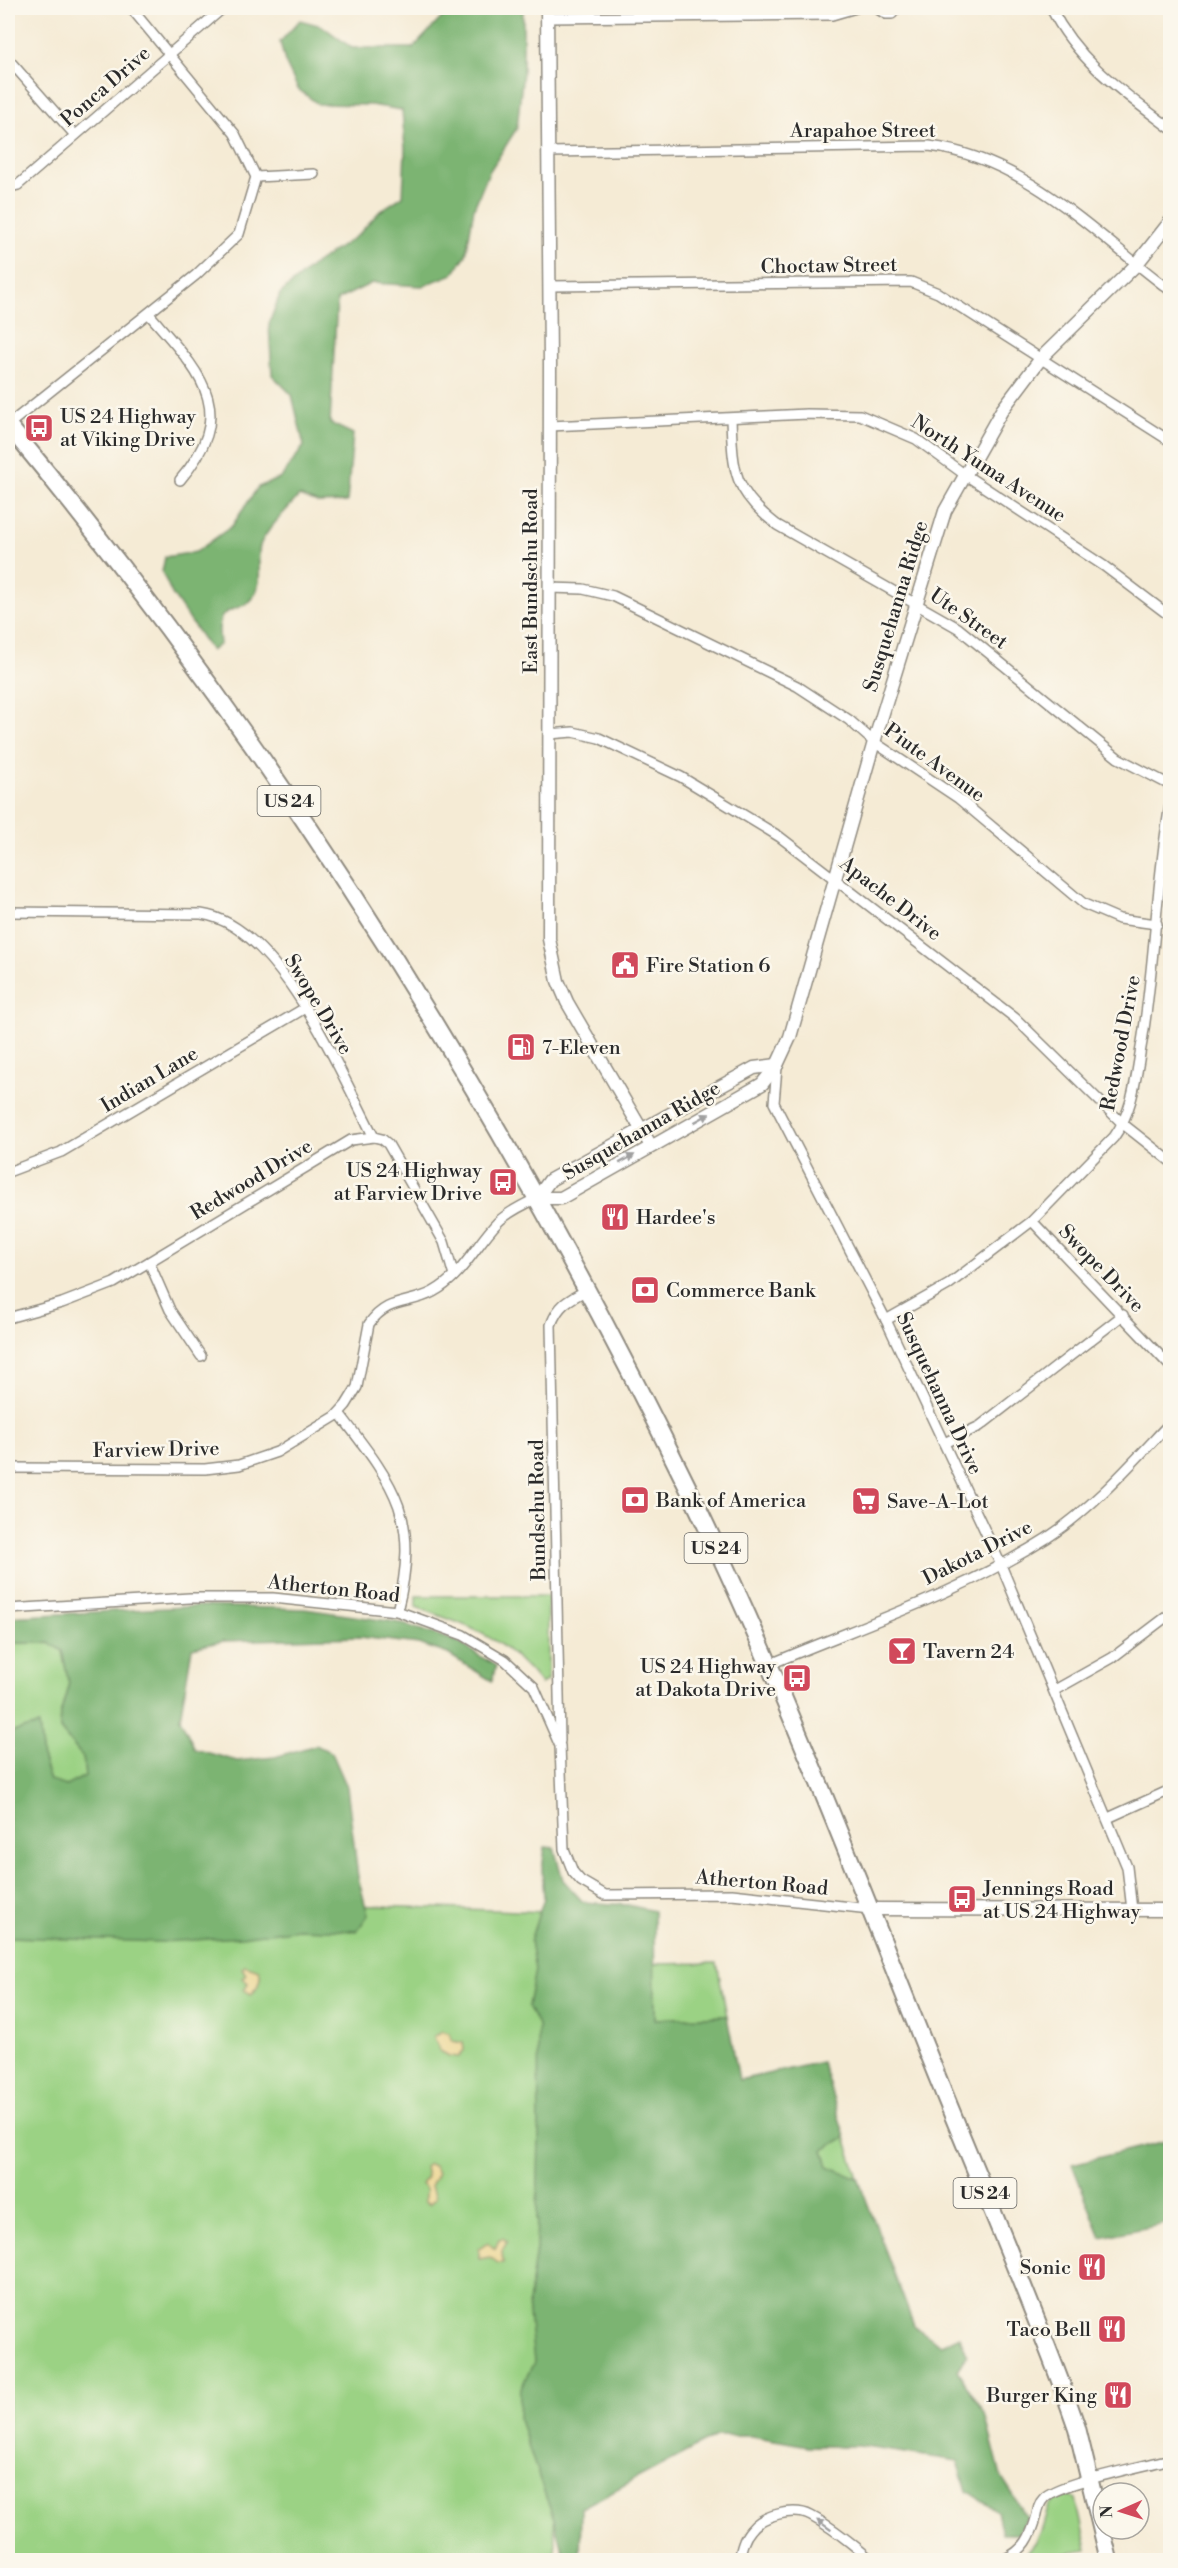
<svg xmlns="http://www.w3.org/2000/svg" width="1178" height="2568" font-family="'Libre Bodoni',serif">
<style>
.green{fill:#9bd284;stroke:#637e58;stroke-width:1.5}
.forest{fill:#7cb472;stroke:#54704e;stroke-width:1.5}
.sand{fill:#eeda9e;stroke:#8c8264;stroke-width:1.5}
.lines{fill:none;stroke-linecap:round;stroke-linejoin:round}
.minor-casing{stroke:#908b80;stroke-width:12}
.tertiary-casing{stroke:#908b80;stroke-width:15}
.trunk-casing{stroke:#908b80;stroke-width:20}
.minor{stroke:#fff;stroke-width:9}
.tertiary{stroke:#fff;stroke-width:12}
.trunk{stroke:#fff;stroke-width:16}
.oneway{fill:#a0a0a0}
.labels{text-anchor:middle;stroke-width:5;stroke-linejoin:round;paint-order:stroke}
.shield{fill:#fbf7ec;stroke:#696865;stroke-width:1.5}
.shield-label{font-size:18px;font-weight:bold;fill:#2b2b2b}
.street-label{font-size:20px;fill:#2b2b2b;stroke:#fbf7ec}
.poi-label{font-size:20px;fill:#2b2b2b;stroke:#fbf7ec;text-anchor:start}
</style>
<rect width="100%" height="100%" fill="#fbf7ec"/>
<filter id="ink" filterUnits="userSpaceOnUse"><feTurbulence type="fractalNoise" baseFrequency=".0167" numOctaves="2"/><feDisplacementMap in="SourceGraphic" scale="12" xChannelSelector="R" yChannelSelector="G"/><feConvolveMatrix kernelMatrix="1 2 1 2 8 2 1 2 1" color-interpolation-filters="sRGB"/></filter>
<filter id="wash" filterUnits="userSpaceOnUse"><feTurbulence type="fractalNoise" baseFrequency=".008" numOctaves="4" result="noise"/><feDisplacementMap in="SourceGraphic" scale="24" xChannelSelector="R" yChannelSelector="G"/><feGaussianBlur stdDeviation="1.35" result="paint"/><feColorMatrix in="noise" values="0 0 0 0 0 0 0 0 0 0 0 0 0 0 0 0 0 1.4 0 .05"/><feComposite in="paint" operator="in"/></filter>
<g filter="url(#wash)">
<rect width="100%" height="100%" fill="#f5ebd5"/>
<g class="green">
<path d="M416 1596H548V1680L541 1684C504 1637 471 1627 416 1607Z"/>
<path d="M8 1643H50L62 1651 69 1683 61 1712 60 1729 83 1757 85 1777 66 1786 50 1781 43 1760 39 1726 8 1733Z"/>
<path d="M44 1894 546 1912 555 2560H8V1896Z"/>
<path d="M717 1963 727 2016 655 2019 654 1964Z"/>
<path d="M845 2137 858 2178 828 2167 823 2150Z"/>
<path d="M1069 2494 1076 2499 1087 2550 1030 2560 1023 2555C1028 2551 1033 2546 1036 2541 1050 2519 1039 2503 1069 2494Z"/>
</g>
<g class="forest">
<path d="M451 8H523V71L517 128 489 172 474 208 466 255 453 274 422 286 372 283 337 300 330 423 353 434 347 502 318 503 299 496C287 510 269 526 261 543 254 559 266 579 253 597 237 618 214 598 220 644L211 651 172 594 162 572 165 557 196 552 232 526 258 487 281 478 304 446 292 395 272 375 269 324 280 294 312 266 358 235 380 211 403 196 405 149 402 110 371 105 318 104 298 89 285 62 280 42 300 20 322 26 352 48H413Z"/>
<path d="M201 1606 305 1609 396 1622 456 1641 496 1666 492 1681 448 1654 419 1644 360 1637 224 1641 192 1648 180 1718 195 1749 237 1761 275 1757 316 1745 332 1753 347 1787 358 1877 368 1915 357 1931 298 1929 241 1937 162 1942 8 1937V1733L39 1725 43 1760 50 1781 66 1786 85 1776 83 1757 60 1729 61 1712 69 1683 62 1651 50 1643H8V1617Z"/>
<path d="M545 1847 554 1848 563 1880 583 1902 628 1905 654 1911 655 2019 727 2016 739 2080 822 2062 845 2137 823 2150 828 2166 858 2178 914 2326 941 2345 960 2336 967 2355 957 2370 985 2414 1001 2477 1027 2517 1019 2534H1002L997 2511 967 2491 958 2461 859 2446H808L752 2436H716L581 2508 580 2560H565L554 2520 519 2420 520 2390 534 2362 528 2303 536 2249 539 2139 538 2026 528 2006 535 1970 530 1941 544 1898 542 1870Z"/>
<path d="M1170 2140V2223L1101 2237 1072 2164Z"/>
</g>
<g class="sand">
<path d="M245 1965 259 1970C262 1976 258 1990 251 1994L244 1990 248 1983 242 1978 246 1974 242 1968Z"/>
<path d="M442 2031 449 2033 452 2041 463 2043 464 2050 459 2057 449 2056 440 2051 434 2037Z"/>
<path d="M429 2164 434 2166 437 2174 431 2186 435 2199 429 2204 424 2201 426 2190 421 2184 427 2177 425 2167Z"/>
<path d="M503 2238 507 2242 502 2251 503 2263H498L490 2257 479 2259V2249L488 2243 495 2249 499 2239Z"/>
</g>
</g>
<g filter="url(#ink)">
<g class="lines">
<g class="minor-casing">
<g id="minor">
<path d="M876 8 886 14H892L897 8"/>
<path d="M1051 8C1078 62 1124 93 1170 128"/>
<path d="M547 18 832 15 856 8"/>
<path d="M8 59 75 135"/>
<path d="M549 152 929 146C1026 158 1096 235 1170 290"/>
<path d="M256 177 314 174"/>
<path d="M8 187 18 185 223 8"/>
<path d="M550 286 911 282 938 293 1170 441"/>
<path d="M149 314C198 371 241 409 180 480"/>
<path d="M731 419C733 471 733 491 777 525L958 628 1118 758 1170 785"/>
<path d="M8 425 196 275 239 234 256 177 235 134 131 8"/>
<path d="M550 426 807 414 860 415 916 439 964 474 1104 566 1170 616"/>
<path d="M549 588 583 589 613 596 797 686 849 720 874 742 958 798 1084 904 1119 919 1157 924"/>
<path d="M549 734 573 732 599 738 681 777 780 837 1015 1018 1123 1124 1170 1161"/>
<path d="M8 912 201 914C279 924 340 1073 374 1137L382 1139 388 1144 444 1242 454 1276"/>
<path d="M777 1067 774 1103 886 1320 1001 1565 1127 1867 1132 1910"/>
<path d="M8 1172 61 1152 305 1008"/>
<path d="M1032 1221 1170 1366"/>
<path d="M149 1262 170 1310 201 1356"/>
<path d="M8 1318 62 1303 114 1283 351 1140 374 1137"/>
<path d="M886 1320 948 1285 1032 1221 1114 1137C1134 1109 1136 1075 1142 1042 1155 963 1156 883 1170 805"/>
<path d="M339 1413C395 1486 421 1517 397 1611"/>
<path d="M944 1443 980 1426 1123 1315"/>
<path d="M8 1468 205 1469 239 1465 277 1452 336 1416 346 1405 357 1387 369 1324C388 1297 409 1305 433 1292 463 1276 476 1244 498 1222 509 1211 524 1205 537 1198"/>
<path d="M8 1609 190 1598H273L397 1611 463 1635 505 1660 534 1687 560 1746 564 1849 573 1872 581 1881 605 1895 732 1894 870 1909"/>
<path d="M768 1665C860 1626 963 1592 1047 1538 1094 1507 1132 1463 1170 1423"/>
<path d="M1055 1690 1112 1658 1170 1614"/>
<path d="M560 1741 551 1325C558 1305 568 1300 587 1290"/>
<path d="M1108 1818 1170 1790"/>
<path d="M739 2560C741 2550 743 2539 751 2530 762 2515 794 2507 811 2516 832 2527 854 2545 871 2560"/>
<path d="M1003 2560C1025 2550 1031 2537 1037 2515 1038 2509 1039 2503 1044 2498 1057 2483 1146 2466 1170 2459"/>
</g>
</g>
<g class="tertiary-casing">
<g id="tertiary">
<path d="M547 8 550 363 549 939 558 981 567 1002 651 1146"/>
<path d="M537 1198H561L762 1084 777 1065 790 1037 874 742 945 511 1002 410 1042 357 1136 265 1170 222"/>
<path d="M537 1198 550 1180 754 1068 777 1065"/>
<path d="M870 1909 1170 1910"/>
</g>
</g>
<g class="trunk-casing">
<path id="trunk" d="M8 425C277 749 504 1110 688 1488 777 1670 850 1860 926 2049 972 2164 1022 2278 1065 2394L1077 2428 1109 2560"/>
</g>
<use href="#minor" class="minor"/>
<use href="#tertiary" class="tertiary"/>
<use href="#trunk" class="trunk"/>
</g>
<defs><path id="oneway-solid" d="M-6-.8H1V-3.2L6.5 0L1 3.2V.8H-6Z" transform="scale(1.5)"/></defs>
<g class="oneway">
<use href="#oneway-solid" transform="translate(702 1118) rotate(-29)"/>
<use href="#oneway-solid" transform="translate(627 1159) rotate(-29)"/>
<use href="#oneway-solid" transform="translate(824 2525) rotate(-145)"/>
</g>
</g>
<defs>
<g id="bus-square" transform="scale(1.5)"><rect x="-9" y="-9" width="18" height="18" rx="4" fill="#d1495b" stroke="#fbf7ec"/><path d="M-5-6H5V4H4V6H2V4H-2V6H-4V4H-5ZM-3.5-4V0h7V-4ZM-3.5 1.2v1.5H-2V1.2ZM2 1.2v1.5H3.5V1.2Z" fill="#fff"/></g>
<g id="civic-square" transform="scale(1.5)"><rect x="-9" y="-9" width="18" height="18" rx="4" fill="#d1495b" stroke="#fbf7ec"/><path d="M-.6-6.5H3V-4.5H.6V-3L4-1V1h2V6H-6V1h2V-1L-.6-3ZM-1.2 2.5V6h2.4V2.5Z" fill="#fff"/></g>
<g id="fuel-square" transform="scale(1.5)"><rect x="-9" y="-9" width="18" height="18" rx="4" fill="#d1495b" stroke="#fbf7ec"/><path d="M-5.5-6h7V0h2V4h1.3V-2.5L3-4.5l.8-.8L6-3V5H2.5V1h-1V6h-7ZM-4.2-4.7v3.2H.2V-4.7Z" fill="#fff"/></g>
<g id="restaurant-square" transform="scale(1.5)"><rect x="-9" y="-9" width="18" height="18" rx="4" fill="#d1495b" stroke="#fbf7ec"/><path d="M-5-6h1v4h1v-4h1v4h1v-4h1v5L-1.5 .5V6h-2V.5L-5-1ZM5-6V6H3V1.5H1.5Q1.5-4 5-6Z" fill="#fff"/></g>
<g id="bank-square" transform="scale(1.5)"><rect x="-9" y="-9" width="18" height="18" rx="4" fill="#d1495b" stroke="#fbf7ec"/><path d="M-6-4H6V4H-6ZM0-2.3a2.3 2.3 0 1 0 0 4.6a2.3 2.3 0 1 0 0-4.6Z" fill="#fff"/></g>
<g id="supermarket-square" transform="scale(1.5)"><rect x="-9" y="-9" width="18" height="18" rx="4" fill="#d1495b" stroke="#fbf7ec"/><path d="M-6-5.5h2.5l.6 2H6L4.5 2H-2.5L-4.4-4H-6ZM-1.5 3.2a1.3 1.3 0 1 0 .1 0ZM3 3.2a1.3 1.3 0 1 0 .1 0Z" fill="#fff"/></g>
<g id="bar-square" transform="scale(1.5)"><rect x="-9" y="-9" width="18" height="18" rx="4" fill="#d1495b" stroke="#fbf7ec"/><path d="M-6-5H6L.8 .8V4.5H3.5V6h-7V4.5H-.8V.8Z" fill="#fff"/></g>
</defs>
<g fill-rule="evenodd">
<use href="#bus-square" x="39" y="428"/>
<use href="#civic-square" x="625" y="965"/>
<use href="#fuel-square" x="521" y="1047"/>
<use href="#bus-square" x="503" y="1182"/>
<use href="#restaurant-square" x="615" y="1217"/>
<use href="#bank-square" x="645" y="1290"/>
<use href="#bank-square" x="635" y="1500"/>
<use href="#supermarket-square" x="866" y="1501"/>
<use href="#bar-square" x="902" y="1651"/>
<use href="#bus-square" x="797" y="1678"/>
<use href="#bus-square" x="962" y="1899"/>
<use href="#restaurant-square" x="1092" y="2267"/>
<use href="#restaurant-square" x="1112" y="2329"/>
<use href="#restaurant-square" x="1118" y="2395"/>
</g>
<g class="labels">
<g class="shield">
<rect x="257.5" y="786" width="63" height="30" rx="4.5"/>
<rect x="684.5" y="1533" width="63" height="30" rx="4.5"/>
<rect x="953.5" y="2178" width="63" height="30" rx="4.5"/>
</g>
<g class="shield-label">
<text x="289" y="807">US 24</text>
<text x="716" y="1554">US 24</text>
<text x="985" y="2199">US 24</text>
</g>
<g class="street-label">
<text transform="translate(105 86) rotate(-41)" y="7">Ponca Drive</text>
<text x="863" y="137">Arapahoe Street</text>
<text transform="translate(829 265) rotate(-1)" y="7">Choctaw Street</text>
<text transform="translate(989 468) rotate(33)" y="7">North Yuma Avenue</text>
<text transform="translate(530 581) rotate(-90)" y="7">East Bundschu Road</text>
<text transform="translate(895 606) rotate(-73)" y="7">Susquehanna Ridge</text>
<text transform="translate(969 618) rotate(35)" y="7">Ute Street</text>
<text transform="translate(935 762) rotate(36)" y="7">Piute Avenue</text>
<text transform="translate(891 898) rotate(38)" y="7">Apache Drive</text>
<text transform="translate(319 1004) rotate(59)" y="7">Swope Drive</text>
<text transform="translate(1120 1043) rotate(-79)" y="7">Redwood Drive</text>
<text transform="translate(149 1079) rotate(-31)" y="7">Indian Lane</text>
<text transform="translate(641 1130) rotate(-30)" y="7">Susquehanna Ridge</text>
<text transform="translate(251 1179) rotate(-31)" y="7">Redwood Drive</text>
<text transform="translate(1102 1268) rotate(46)" y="7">Swope Drive</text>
<text transform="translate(940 1393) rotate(65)" y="7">Susquehanna Drive</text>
<text transform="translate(156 1449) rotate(-1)" y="7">Farview Drive</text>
<text transform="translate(537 1510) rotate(-91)" y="7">Bundschu Road</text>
<text transform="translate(977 1552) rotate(-27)" y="7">Dakota Drive</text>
<text transform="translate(334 1588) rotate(6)" y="7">Atherton Road</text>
<text transform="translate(762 1882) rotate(5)" y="7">Atherton Road</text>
</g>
<g class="poi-label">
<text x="60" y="423">US 24 Highway<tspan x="60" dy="23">at Viking Drive</tspan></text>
<text x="646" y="972">Fire Station 6</text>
<text x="542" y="1054">7-Eleven</text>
<text x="482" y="1177" text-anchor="end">US 24 Highway<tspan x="482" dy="23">at Farview Drive</tspan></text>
<text x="636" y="1224">Hardee's</text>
<text x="666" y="1297">Commerce Bank</text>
<text x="656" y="1507">Bank of America</text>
<text x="887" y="1508">Save-A-Lot</text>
<text x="923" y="1658">Tavern 24</text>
<text x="776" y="1673" text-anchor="end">US 24 Highway<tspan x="776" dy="23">at Dakota Drive</tspan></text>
<text x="983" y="1895">Jennings Road<tspan x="983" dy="23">at US 24 Highway</tspan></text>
<text x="1071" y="2274" text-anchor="end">Sonic</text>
<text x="1091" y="2336" text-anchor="end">Taco Bell</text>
<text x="1097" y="2402" text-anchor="end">Burger King</text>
</g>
</g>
<rect width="1178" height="2568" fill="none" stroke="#fbf7ec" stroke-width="30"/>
<g transform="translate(1121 2511) rotate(267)"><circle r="28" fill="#fbf7ec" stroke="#a8a59f" stroke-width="1.5"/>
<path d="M0-4.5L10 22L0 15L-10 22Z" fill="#d1495b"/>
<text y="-9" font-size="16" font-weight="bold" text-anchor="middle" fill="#2b2b2b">N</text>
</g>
</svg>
